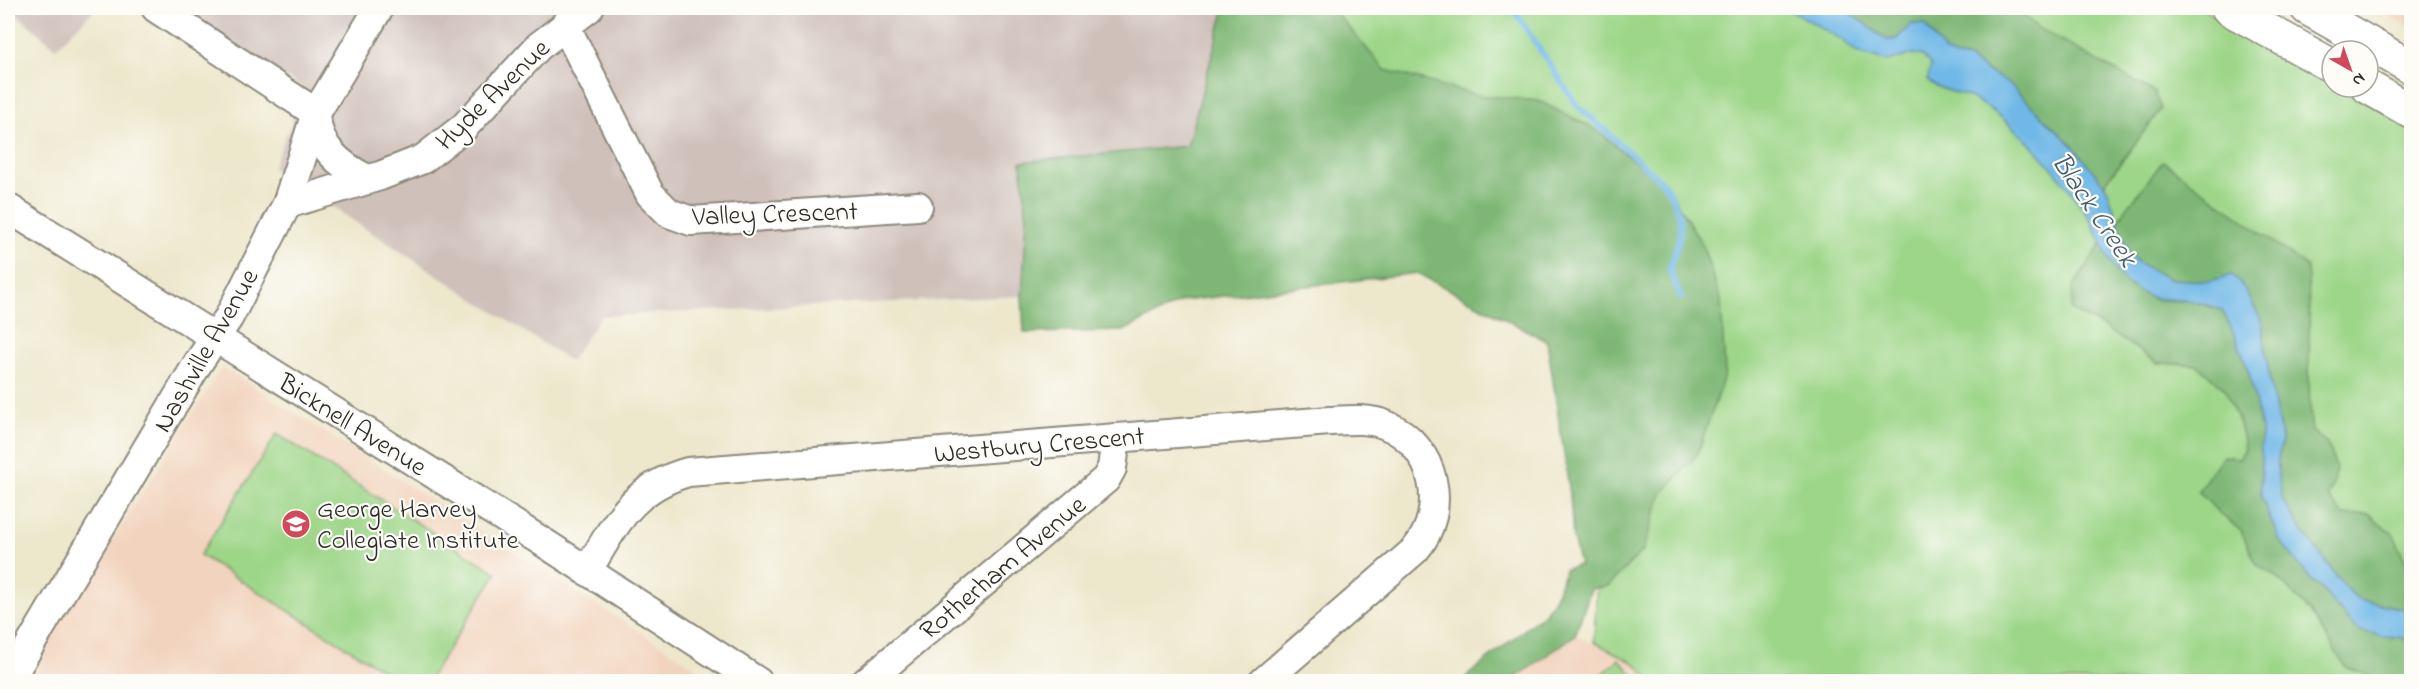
<svg xmlns="http://www.w3.org/2000/svg" width="2419" height="689" font-family="'Indie Flower',sans-serif">
<style>
.built{fill:#f2d4be}
.industrial{fill:#cfc0ba}
.green{fill:#9dd688;stroke:#64805a;stroke-width:1.5}
.forest{fill:#7eb774;stroke:#547150;stroke-width:1.5}
.water{fill:#70b8e7;stroke:#4e7289;stroke-width:1.5}
.lines{fill:none;stroke-linecap:round;stroke-linejoin:round}
.stream{stroke:#70b8e7;stroke-width:6}
.minor-casing{stroke:#8c897c;stroke-width:32}
.major-casing{stroke:#8c897c;stroke-width:36}
.minor{stroke:#fff;stroke-width:28}
.major{stroke:#fff;stroke-width:33}
.labels{text-anchor:middle;stroke-width:4.5;stroke-linejoin:round;paint-order:stroke}
.street-label{font-size:27px;fill:#2b2b2b;stroke:#fdfcf7}
.poi-label{font-size:27px;fill:#2b2b2b;stroke:#fdfcf7;text-anchor:start}
.water-label{font-size:28px;font-style:italic;fill:#435c6d;stroke:#fdfcf7}
</style>
<rect width="100%" height="100%" fill="#fdfcf7"/>
<filter id="ink" filterUnits="userSpaceOnUse"><feTurbulence type="fractalNoise" baseFrequency=".0167" numOctaves="2"/><feDisplacementMap in="SourceGraphic" scale="12" xChannelSelector="R" yChannelSelector="G"/><feConvolveMatrix kernelMatrix="1 2 1 2 8 2 1 2 1" color-interpolation-filters="sRGB"/></filter>
<filter id="wash" filterUnits="userSpaceOnUse"><feTurbulence type="fractalNoise" baseFrequency=".008" numOctaves="4" result="noise"/><feDisplacementMap in="SourceGraphic" scale="24" xChannelSelector="R" yChannelSelector="G"/><feGaussianBlur stdDeviation="1.35" result="paint"/><feColorMatrix in="noise" values="0 0 0 0 0 0 0 0 0 0 0 0 0 0 0 0 0 1.4 0 .05"/><feComposite in="paint" operator="in"/></filter>
<g filter="url(#wash)">
<rect width="100%" height="100%" fill="#ede7cc"/>
<g class="built">
<path d="M2378 8H2411V29Z"/>
<path d="M222 367 717 681 22 682Z"/>
<path d="M1575 635 1636 664 1651 681 1511 682Z"/>
</g>
<g class="industrial">
<path d="M9 8H96L56 48Z"/>
<path d="M179 8H1225L1187 146 1021 162 1027 217 1022 296 601 316 570 361 272 168 306 90Z"/>
</g>
<g class="green">
<path d="M1225 8H2201L2332 80V87H2343L2411 127V681H1651L1636 664 1594 642 1608 352Z"/>
<path d="M277 434 497 573 428 681H400L200 555Z"/>
<path d="M1619 659 1639 681H1595Z"/>
</g>
<g class="forest">
<path d="M1225 8H1332L1385 70 1477 95 1539 101 1597 130 1670 191 1702 244 1721 300 1725 373 1697 455 1662 494 1643 550 1608 586 1591 589 1575 635 1511 681H1461L1545 613 1557 594 1565 569 1580 565 1573 539 1570 494 1547 341 1417 273 1182 301 1123 331 1024 333 1022 296 1027 217 1021 162 1187 146Z"/>
<path d="M1843 8H2020L2021 13 2037 27 2154 92 2161 109 2104 185 2006 81 1986 71 1969 59 1953 56 1945 52 1924 24H1912L1896 39 1887 40Z"/>
<path d="M2163 161 2307 267C2313 322 2305 377 2312 431L2327 443 2337 470 2328 496 2343 515 2369 514 2394 535 2411 575V610L2359 600 2345 587 2300 528 2283 501 2278 476V459L2282 439 2269 377 2262 322 2246 291 2231 275 2209 281 2169 279 2137 262 2130 254 2117 221Z"/>
<path d="M2102 242 2116 269 2129 286 2156 300 2191 301 2222 310 2236 337 2249 373 2261 428V497L2279 539 2312 581 2320 587 2349 621 2382 636 2398 637 2411 640V681H2383L2345 667 2311 613 2274 574 2257 565 2241 531 2217 511 2198 491 2223 456 2239 458 2245 449 2239 424 2225 389 2197 365 2158 363 2103 327 2071 310 2073 287Z"/>
</g>
<path class="water" d="M1787 8H1843L1887 40 1896 39 1912 24H1924L1945 52 1953 56 1969 59 1986 71 2006 81 2072 145 2107 188 2122 234 2130 254 2137 262 2169 279 2209 281 2231 275 2238 280 2246 291 2262 322 2269 377 2282 440 2278 459V476L2283 501 2300 528 2345 587 2359 600 2411 610V640L2398 637 2382 636 2358 630 2349 621 2320 587 2312 581 2279 539 2261 497V428L2249 373 2236 337 2222 310C2212 307 2201 302 2191 301 2165 297 2154 304 2130 286 2109 271 2101 237 2088 216 2063 177 2015 120 1973 99 1967 95 1959 95 1952 92 1943 90 1935 85 1927 81L1931 66 1923 56 1913 54 1887 62 1856 52 1841 39Z"/>
<g class="lines">
<path class="stream" d="M1502 8 1516 13 1576 104 1663 183C1687 218 1683 232 1669 269L1681 298"/>
</g>
</g>
<g filter="url(#ink)">
<g class="lines">
<g class="minor-casing">
<g id="minor">
<path d="M156 8 316 113"/>
<path d="M565 25 650 194 669 213 691 221 918 206"/>
<path d="M316 113C316 146 339 165 367 179"/>
<path d="M287 204 380 176 423 159 464 127 539 46 589 8"/>
<path d="M8 208 546 544 758 682"/>
<path d="M587 571C616 524 631 488 688 472L1330 421C1348 420 1369 418 1386 425 1436 445 1449 511 1415 550L1263 682"/>
<path d="M8 682 198 363 229 317 287 204 316 113 379 8"/>
<path d="M866 682 1106 479 1112 468 1116 438"/>
</g>
</g>
<g class="major-casing">
<g id="major">
<path d="M2228 8 2332 66"/>
<path d="M2307 8 2412 68"/>
<path d="M2368 87 2412 112"/>
</g>
</g>
<use href="#minor" class="minor"/>
<use href="#major" class="major"/>
</g>
</g>
<defs>
<g id="school-disc" transform="scale(1.5)"><circle r="9.5" fill="#d1495b" stroke="#fdfcf7"/><path d="M0-5L7-2L0 1L-7-2ZM-4 1L0 2.5L4 1V4Q0 6-4 4Z" fill="#fff"/></g>
</defs>
<g fill-rule="evenodd">
<use href="#school-disc" x="296" y="524"/>
</g>
<g class="labels">
<g class="street-label">
<text transform="translate(492 94) rotate(-44)" y="9">Hyde Avenue</text>
<text transform="translate(775 213) rotate(-2)" y="9">Valley Crescent</text>
<text transform="translate(205 350) rotate(-60)" y="9">Nashville Avenue</text>
<text transform="translate(353 424) rotate(32)" y="9">Bicknell Avenue</text>
<text transform="translate(1039 444) rotate(-5)" y="9">Westbury Crescent</text>
<text transform="translate(1002 567) rotate(-40)" y="9">Rotherham Avenue</text>
</g>
<g class="poi-label">
<text x="317" y="517">George Harvey<tspan x="317" dy="31">Collegiate Institute</tspan></text>
</g>
<g class="water-label">
<text transform="translate(2096 209) rotate(56)" y="10">Black Creek</text>
</g>
</g>
<rect width="2419" height="689" fill="none" stroke="#fdfcf7" stroke-width="30"/>
<g transform="translate(2350 69) rotate(140)"><circle r="28" fill="#fdfcf7" stroke="#a9a8a5" stroke-width="1.5"/>
<path d="M0-4.5L10 22L0 15L-10 22Z" fill="#d1495b"/>
<text y="-9" font-size="16" font-weight="bold" text-anchor="middle" fill="#2b2b2b">N</text>
</g>
</svg>
